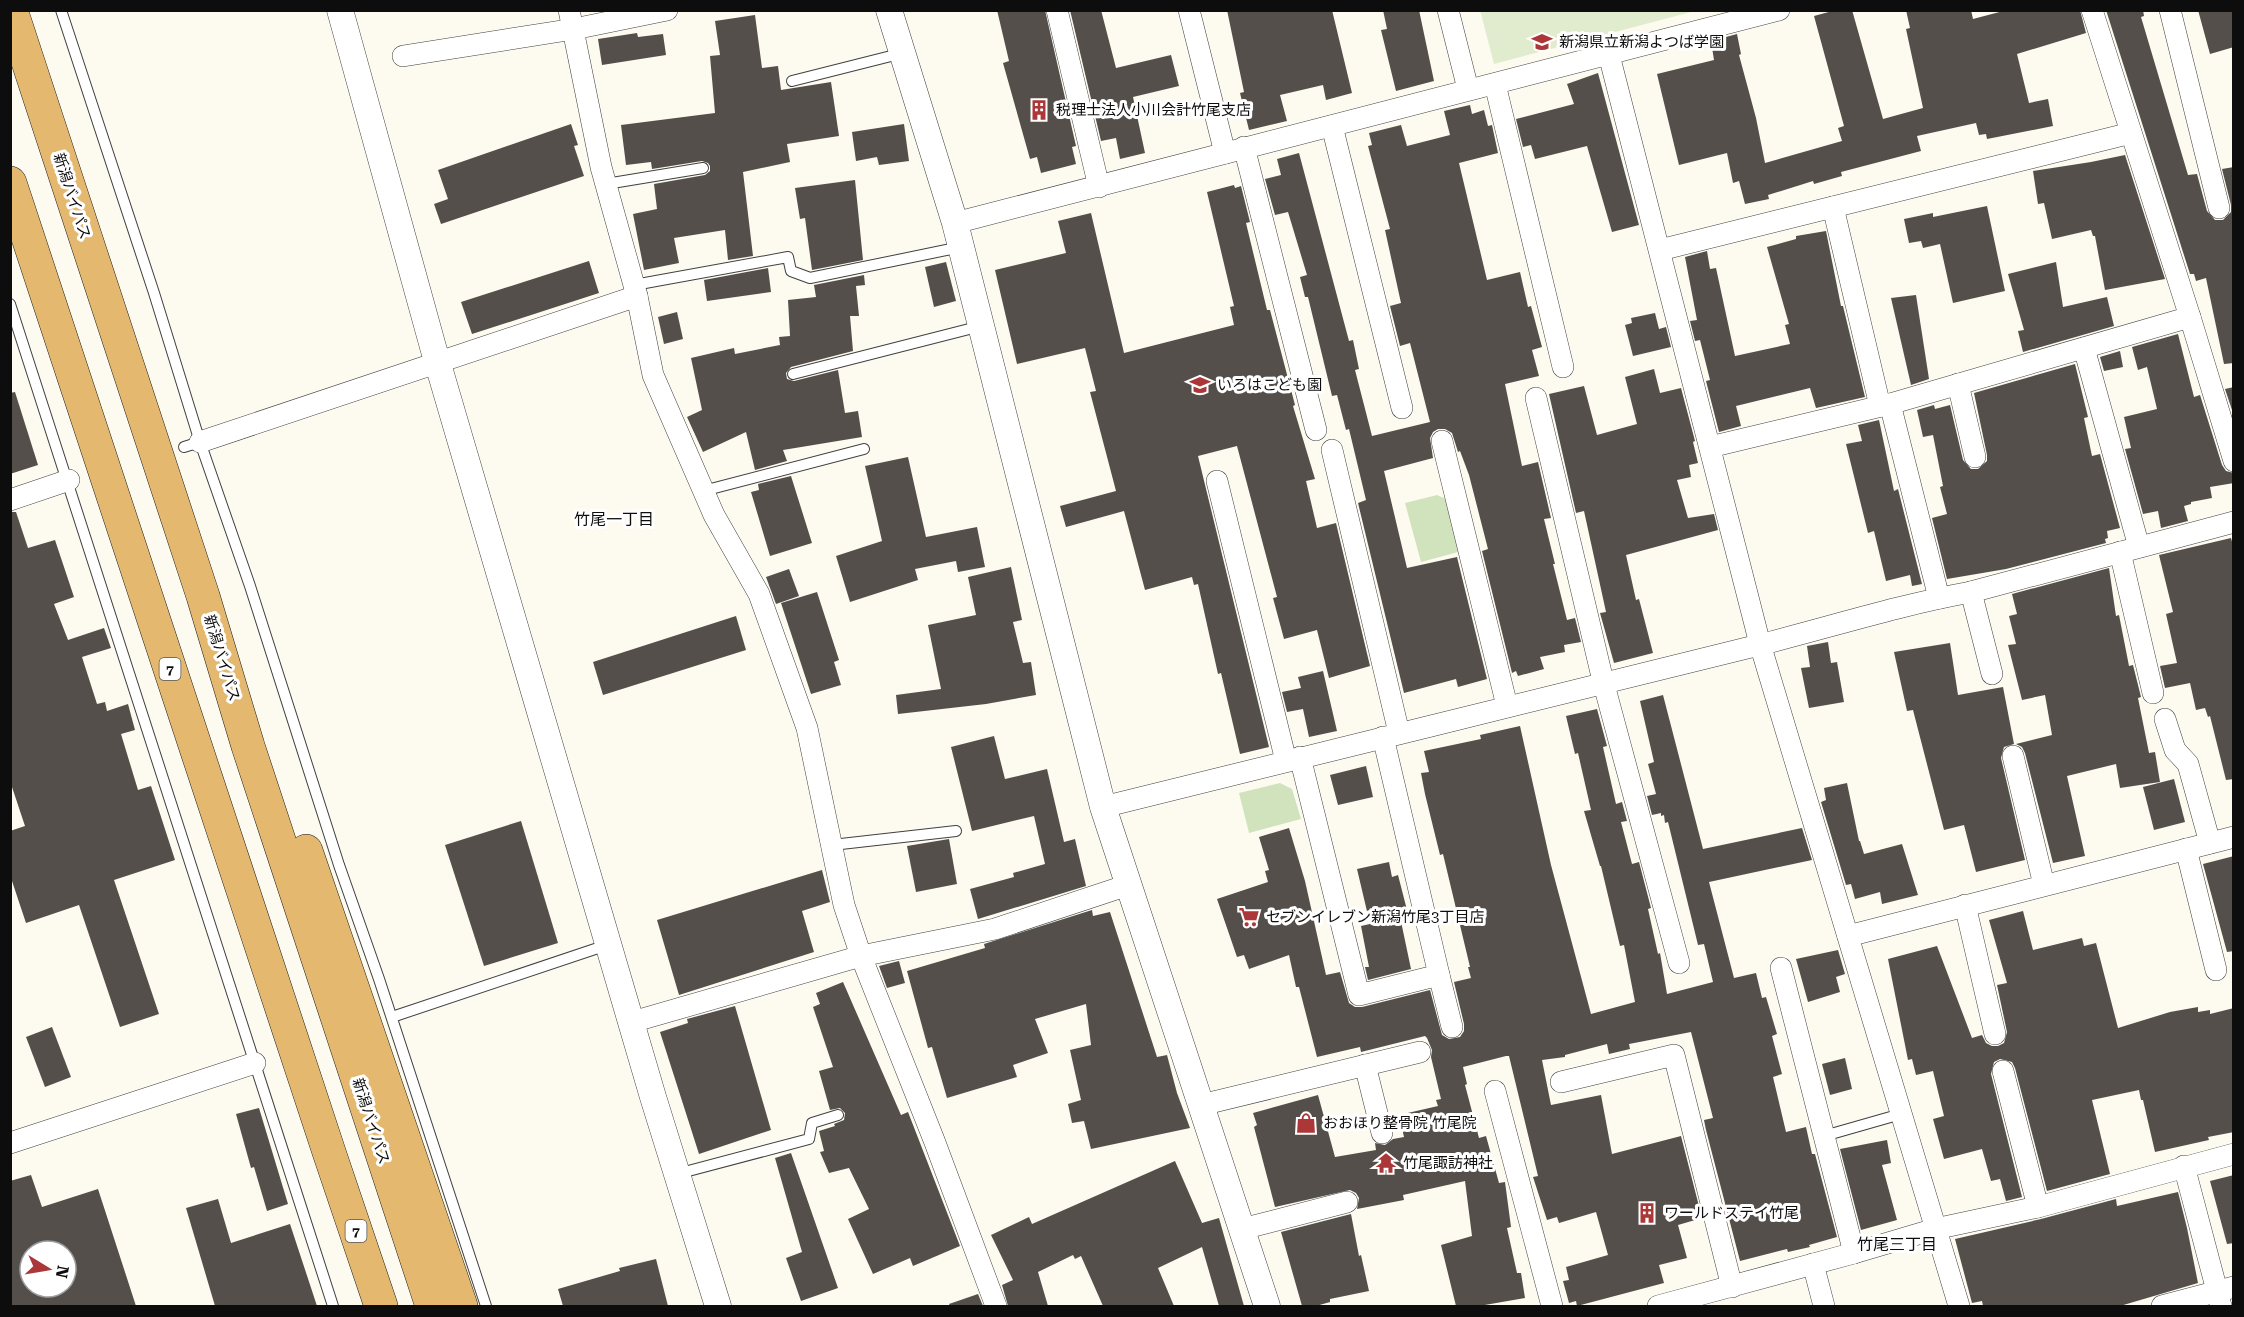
<svg xmlns="http://www.w3.org/2000/svg" width="2244" height="1317" font-family="'Roboto Serif','Noto Sans JP',serif">
<style>
.green{fill:#d0e3bd}
.pitch{fill:#e0eccd}
.building{fill:#544f4b;fill-rule:evenodd}
.lines{fill:none;stroke-linecap:round;stroke-linejoin:round}
.service-casing{stroke:#404040;stroke-width:12}
.minor-casing{stroke:#404040;stroke-width:22}
.tertiary-casing{stroke:#404040;stroke-width:27}
.trunk-casing{stroke:#1e1e1e;stroke-width:34}
.service{stroke:#fff;stroke-width:10}
.minor{stroke:#fff;stroke-width:21}
.tertiary{stroke:#fff;stroke-width:26}
.trunk{stroke:#e4b86f;stroke-width:33}
.labels{text-anchor:middle;stroke-width:6;stroke-linejoin:round;paint-order:stroke}
.shield{fill:#fff;stroke:#565656;stroke-width:1.5}
.shield-label{font-size:14px;font-weight:bold;fill:#0d0d0d}
.poi-label{font-size:15px;fill:#0d0d0d;stroke:#fff;text-anchor:start}
.street-label{font-size:15px;fill:#0d0d0d;stroke:#fff}
.neighbourhood-label{font-size:16px;fill:#0d0d0d;stroke:#fff}
</style>
<rect width="100%" height="100%" fill="#fdfbef"/>
<g class="green">
<path d="M1437 495 1448 500 1462 551 1421 562 1405 503Z"/>
<path d="M1280 783 1292 789 1301 819 1249 833 1239 793Z"/>
</g>
<path class="pitch" d="M1480 10H1694L1695 11 1494 64Z"/>
<g class="building">
<path d="M997 10H1045L1076 146 1072 147 1076 164 1041 173 1037 157 1030 159 1003 63 1009 61Z"/>
<path d="M1070 10H1101L1116 68 1171 55 1179 86 1133 97 1145 153 1120 159 1116 138 1101 141Z"/>
<path d="M1227 10H1332L1352 93 1326 100 1323 85 1280 95 1287 121 1249 130 1240 93 1244 92Z"/>
<path d="M1383 10H1419L1434 81 1396 91 1381 30 1387 29Z"/>
<path d="M1836 10H1852L1883 119 1923 108 1906 29 1910 28 1906 10H1971L1973 19 2007 10H2080L2086 33 2017 54 2029 103 2048 99 2053 126 1987 139 1986 134 1979 135 1976 123 1917 136 1921 151 1841 172 1842 176 1814 184 1813 181 1768 195 1769 199 1745 204 1739 181 1733 183 1727 153 1679 165 1657 74 1714 60 1711 41 1737 34 1741 54 1739 55 1756 118 1765 163 1842 141 1838 128 1844 126 1814 16Z"/>
<path d="M2106 10H2143L2144 16 2141 17 2188 175 2197 174 2207 211 2215 220H2223L2231 212V205L2222 169 2234 167V363L2224 364 2206 278 2196 281 2194 274H2190Z"/>
<path d="M2198 10H2234V47L2210 54Z"/>
<path d="M755 15 762 68 778 66 781 90 831 82 839 136 787 144 790 162 743 172 753 256 728 260 725 230 674 238 679 263 644 270 633 214 657 209 654 184 705 175 710 171V166L708 163 702 161 652 169 651 162 626 165 621 125 715 113 710 56 720 55 715 21Z"/>
<path d="M637 33 638 37 663 34 666 55 602 65 598 39Z"/>
<path d="M1598 73 1639 225 1612 232 1587 146 1535 159 1531 145 1523 147 1516 119 1574 104 1567 84Z"/>
<path d="M1470 105 1472 114 1484 110 1488 126 1492 125 1498 153 1459 163 1487 280 1520 272 1528 307 1531 306 1542 347 1532 350 1539 376 1505 384 1522 466 1538 462 1551 518 1544 519 1555 564H1553L1567 620 1575 618 1581 642 1564 645 1565 652 1540 657 1544 669 1518 676 1516 671 1512 673 1482 551 1488 549 1469 475 1460 451 1458 452 1452 433 1445 429H1438L1433 432 1430 438 1433 458 1384 471 1407 568 1457 557 1487 679 1458 687 1456 679 1404 693 1358 503 1366 500 1349 429 1346 430 1337 395 1332 396 1308 297H1305L1300 277 1307 275 1288 212 1275 215 1265 179 1281 175 1277 159 1299 153 1349 341 1353 340 1359 369 1355 370 1372 436 1430 422 1410 343 1400 346 1390 306 1401 303 1385 230 1390 229 1368 146 1372 145 1369 133 1401 125 1407 146 1450 135 1444 111Z"/>
<path d="M571 124 578 145 574 146 584 176 441 224 434 204 448 199 438 170Z"/>
<path d="M904 124 909 161 879 165 877 157 856 161 852 132Z"/>
<path d="M2125 155 2165 279 2105 290 2095 236H2093L2091 230 2052 239 2044 203 2038 204 2033 171 2091 162Z"/>
<path d="M855 180 863 260 812 270 805 218 800 219 795 188Z"/>
<path d="M1234 185 1235 188 1241 186 1250 222 1246 223 1267 310H1270L1295 405 1293 406 1315 479 1306 481 1317 528 1336 523 1370 666 1329 678 1317 630 1284 639 1273 598 1277 597 1237 446 1198 456 1269 747 1240 754 1221 673 1218 674 1198 584 1194 585 1192 577 1145 590 1124 511 1066 527 1060 506 1116 491 1090 392 1096 391 1085 348 1017 364 995 270 1066 253 1058 221 1091 213 1124 353 1234 325 1230 307 1234 306 1207 192Z"/>
<path d="M1987 206 2005 291 1953 303 1940 244 1923 248 1921 241 1909 243 1904 219 1933 213V217Z"/>
<path d="M1826 231 1841 306H1843L1865 397 1816 408 1810 388 1736 406 1741 426 1719 432 1706 381 1710 380 1700 340 1695 341 1690 321 1697 320 1685 257 1707 251 1710 269 1716 268 1735 356 1790 344 1785 325 1789 324 1767 247 1796 239V236Z"/>
<path d="M589 261 599 293 472 334 461 302Z"/>
<path d="M946 262 956 301 934 307 925 267Z"/>
<path d="M2056 262 2063 307 2107 297 2114 326 2023 352 2018 331 2024 330 2008 274Z"/>
<path d="M768 268 771 292 707 301 704 280Z"/>
<path d="M864 275 865 285 856 286 859 316H850L853 351 791 367 786 373 787 379 794 381 838 370 845 413 858 411 862 437 783 450 787 461 755 470 746 432 703 452 687 417 702 410 691 358 734 348 735 354 780 345 779 337 790 336 788 300 816 297 814 285Z"/>
<path d="M1916 295 1929 379 1911 385 1891 298Z"/>
<path d="M677 312 683 339 664 344 658 317Z"/>
<path d="M1655 313 1659 329 1666 327 1671 347 1633 356 1625 325 1632 323 1631 318Z"/>
<path d="M2178 334 2194 397 2200 395 2222 465 2226 471 2234 473V483L2210 487 2212 498 2191 502V504L2184 506 2188 521 2161 528 2158 511 2143 514 2125 449 2131 448 2124 417 2157 409 2147 367 2138 370 2132 347Z"/>
<path d="M2120 351 2123 367 2104 371 2100 357Z"/>
<path d="M2075 364 2088 417 2084 418 2092 456 2100 454 2120 528 2107 531 2108 538 2105 539 2106 543 2006 569 1947 579 1932 518 1947 514 1940 487 1943 486 1933 435 1923 437 1917 410 1934 405 1935 409 1950 405 1963 460 1971 469H1978L1987 461V455L1974 393Z"/>
<path d="M1654 369 1660 393 1681 388 1695 441 1693 442 1698 463 1689 465 1691 477 1677 480 1688 518 1714 514 1718 530 1626 555 1636 600 1639 599 1653 653 1614 663 1600 613 1606 612 1584 511 1576 513 1549 394 1584 386 1597 435 1637 424 1625 377Z"/>
<path d="M2234 387V416L2225 389Z"/>
<path d="M15 392 38 465 10 474V393Z"/>
<path d="M1879 420 1894 491 1898 489 1922 584 1912 586 1910 575 1886 581 1874 531 1868 533 1846 444 1862 441 1858 425Z"/>
<path d="M908 457 926 537 977 527 985 567 958 572 956 561 915 569 918 580 850 602 836 556 882 541 865 466Z"/>
<path d="M791 476 812 543 770 556 751 492 759 490 758 484Z"/>
<path d="M10 512H16L28 548 55 540 74 597 54 604 68 640 104 628 111 648 82 657 97 704 105 702 107 711 128 704 135 730 121 734 138 790 151 786 175 860 114 880 159 1014 120 1027 79 905 26 923 10 875V831L25 826 10 781Z"/>
<path d="M2231 538 2234 549V779L2226 780 2210 716 2208 717 2205 708 2196 710 2190 683 2165 688 2160 666 2177 663 2166 614 2173 612 2159 555Z"/>
<path d="M1011 567 1022 620 1013 622 1023 663 1031 662 1036 695 986 704 898 714 896 695 941 689 928 625 976 615 968 577Z"/>
<path d="M2109 568 2116 616 2119 615 2129 666 2133 665 2141 697 2138 698 2149 753 2155 752 2160 782 2120 788 2116 764 2067 776 2085 856 2053 863 2025 753 2022 747 2016 744 2052 735 2045 695 2022 700 2008 645 2016 644 2009 616 2017 614 2012 594Z"/>
<path d="M789 569 799 596 776 604 766 577Z"/>
<path d="M817 592 839 660 834 662 841 685 811 694 781 603Z"/>
<path d="M736 616 746 650 603 695 593 662Z"/>
<path d="M1828 642 1831 663 1837 662 1844 702 1809 708 1801 668 1810 667 1807 646Z"/>
<path d="M1950 643 1958 695 2003 687 2014 744 2004 747 2001 758 2025 860 1976 872 1964 825 1944 830 1913 710 1907 711 1894 652Z"/>
<path d="M1323 671 1337 731 1309 737 1303 709 1287 712 1282 692 1301 688 1298 677Z"/>
<path d="M1663 695 1703 849 1802 828 1812 860 1709 882 1734 978 1756 973 1762 998 1766 997 1777 1034 1772 1036 1782 1074 1773 1077 1786 1132 1806 1127 1812 1154H1815L1837 1237 1809 1245 1810 1247 1788 1252 1787 1249 1740 1261 1706 1130 1704 1120 1713 1118 1691 1032 1629 1044 1630 1049 1609 1054 1607 1044 1565 1055V1057L1542 1060 1551 1105 1601 1095 1612 1154 1681 1136 1702 1218 1678 1225 1687 1258 1659 1265 1664 1283 1577 1306 1576 1301 1569 1303 1563 1281 1569 1280 1566 1267 1608 1255 1596 1212 1559 1223 1557 1217 1547 1220 1533 1177 1538 1176 1509 1056H1506L1463 1067 1467 1084 1465 1085 1479 1138 1486 1136 1499 1183 1505 1182 1511 1227 1507 1228 1517 1273H1521L1525 1298 1479 1306H1456L1441 1245 1472 1236 1465 1181 1403 1195 1404 1200 1357 1209 1359 1198 1356 1193 1350 1190 1275 1207 1254 1127 1257 1125 1253 1113 1318 1095 1335 1157 1376 1150 1375 1143 1385 1145 1393 1139 1404 1137 1399 1115 1438 1106 1436 1100 1441 1099 1431 1057 1432 1050 1427 1038 1425 1036 1361 1052 1360 1047 1317 1057 1299 987H1296L1289 955 1249 969 1244 955 1237 957 1217 899 1268 882 1265 871 1269 870 1259 837 1289 828 1305 881 1326 975 1340 972 1349 1003 1355 1007H1362L1430 990 1442 1035 1449 1039 1460 1037 1464 1031V1024L1454 982 1471 978 1468 967H1470L1443 854 1440 855 1425 794 1421 773 1429 772 1424 751 1481 739 1480 735 1520 726 1551 865 1591 1014 1635 1002 1624 945 1620 946 1601 866H1600L1584 811 1591 810 1578 753 1575 754 1566 716 1597 709 1607 746 1603 747 1616 804 1622 802 1627 821 1621 822 1632 864 1639 862 1651 908 1648 909 1658 954 1660 953 1667 994 1713 982 1704 944 1698 945 1668 822 1665 823 1664 815 1661 816V813L1652 815 1647 796 1656 794 1648 764 1654 762 1640 701Z"/>
<path d="M994 736 1005 779 1047 769 1064 842 1075 839 1086 886 978 919 970 889 1014 877 1013 873 1045 864 1034 816 972 831 951 747Z"/>
<path d="M1366 766 1373 797 1338 805 1330 775Z"/>
<path d="M2174 779 2185 822 2154 830 2143 787Z"/>
<path d="M1847 783 1859 841H1860L1864 854 1902 844 1918 895 1882 904 1880 892 1855 899 1851 884 1846 885 1821 802 1826 800 1824 788Z"/>
<path d="M521 821 558 943 484 966 445 845Z"/>
<path d="M949 839 957 884 916 892 907 846Z"/>
<path d="M2234 856V951L2227 952 2203 864Z"/>
<path d="M1389 862 1392 877 1398 875 1407 910 1399 912 1411 969 1368 980 1365 967H1369L1361 926 1370 924 1357 869Z"/>
<path d="M822 870 830 902 802 911 814 952 679 995 657 920Z"/>
<path d="M1092 910 1093 916 1110 912 1157 1057 1167 1055 1177 1093 1190 1128 1091 1149 1084 1121 1072 1123 1068 1104 1081 1100 1070 1050 1091 1045 1086 1004 1035 1019 1048 1053 1013 1065 1017 1077 947 1098 932 1047 928 1048 907 971 985 948 984 944Z"/>
<path d="M2023 911 2033 950 2082 938 2084 946 2096 943 2118 1028 2170 1012 2198 1007V1012L2210 1010V1014L2234 1008V1132L2208 1137 2209 1140 2155 1152 2143 1100H2141L2139 1090 2092 1100 2110 1174 2047 1191 2015 1068 2012 1062 2000 1059 1994 1062 1991 1074 2022 1197 2006 1201 2000 1179 1991 1181 1982 1149 1944 1159 1933 1119 1944 1116 1933 1071 1916 1075 1912 1059 1908 1060 1888 959 1937 946 1972 1038 1982 1035 1986 1043 1992 1046H1998L2004 1043 2007 1032 1997 985 2007 983 1989 920Z"/>
<path d="M1838 950 1845 974 1836 977 1840 992 1808 1002 1796 959Z"/>
<path d="M899 961 905 983 887 988 879 966Z"/>
<path d="M843 982 901 1115 908 1112 960 1246 913 1266 910 1258 873 1274 848 1219 869 1209 849 1168 829 1173 820 1152 824 1151 819 1131 835 1126 834 1124 844 1120 845 1113 840 1108 830 1110 819 1071 833 1067 813 1007 820 1004 816 993Z"/>
<path d="M735 1006 771 1130 699 1154 660 1032 688 1023 687 1019Z"/>
<path d="M52 1027 71 1077 45 1087 26 1037Z"/>
<path d="M1845 1058 1852 1089 1830 1095 1822 1064Z"/>
<path d="M259 1108 288 1204 267 1211 254 1167 251 1168 236 1114Z"/>
<path d="M1887 1140 1891 1163 1882 1165 1897 1220 1861 1230 1840 1149Z"/>
<path d="M791 1153 838 1288 801 1301 786 1258 802 1252 775 1158Z"/>
<path d="M1175 1161 1202 1223 1219 1218 1244 1306H1219L1202 1247 1158 1268 1174 1306H1103L1081 1256 1075 1259 1073 1255 1038 1272 1048 1306H1008L1002 1285 1013 1280 991 1235 1029 1217 1032 1224Z"/>
<path d="M31 1175 42 1207 98 1189 136 1306H10V1181ZM30 1251H66V1287H30Z"/>
<path d="M2234 1175V1243L2227 1244 2210 1181Z"/>
<path d="M2178 1192 2187 1228 2198 1283 2120 1306H1983L1982 1301 1972 1303 1955 1239 2041 1219 2116 1199 2117 1206Z"/>
<path d="M218 1199 231 1243 290 1224 317 1306H215L186 1208Z"/>
<path d="M1351 1214 1359 1256 1361 1255 1369 1291 1330 1299V1302L1316 1306H1302L1281 1232Z"/>
<path d="M656 1259 668 1306H563L558 1289 620 1271 619 1268Z"/>
<path d="M978 1294 983 1306H950L949 1304Z"/>
</g>
<g class="lines">
<g class="service-casing">
<g id="service">
<path d="M61 10 154 293 200 442 250 586 339 865 379 979 486 1306"/>
<path d="M792 81 903 53"/>
<path d="M606 184 703 168"/>
<path d="M634 285 788 257 791 271 810 278 961 247"/>
<path d="M10 304 333 1306"/>
<path d="M793 374 981 326"/>
<path d="M184 447 200 442"/>
<path d="M703 491 864 449"/>
<path d="M832 845 956 831"/>
<path d="M392 1017 607 945"/>
<path d="M1824 1136 1901 1114"/>
<path d="M677 1174 809 1139 812 1123 838 1115"/>
</g>
</g>
<g class="minor-casing">
<g id="minor">
<path d="M569 10 601 167 637 296 653 375 714 515 759 594 807 728 844 905 861 956 934 1140 996 1306"/>
<path d="M1057 10 1099 187"/>
<path d="M1189 10 1225 153"/>
<path d="M1448 10 1468 89"/>
<path d="M2092 10 2190 317 2234 461"/>
<path d="M2170 10 2219 208"/>
<path d="M1609 55 1760 644 1959 1306"/>
<path d="M403 56 574 29 667 10"/>
<path d="M1495 84 1563 367"/>
<path d="M1332 126 1402 408"/>
<path d="M1244 147 1316 430"/>
<path d="M1833 207 1880 406"/>
<path d="M955 223 1779 10"/>
<path d="M1660 250 2131 133"/>
<path d="M2084 348 2139 547"/>
<path d="M1958 384 1975 457"/>
<path d="M1536 398 1603 681 1679 963"/>
<path d="M1890 404 1939 598"/>
<path d="M1442 441 1507 706"/>
<path d="M200 442 637 296"/>
<path d="M1710 447 1890 404 2190 317"/>
<path d="M1332 450 1399 733"/>
<path d="M1217 481 1286 761"/>
<path d="M10 500 69 480"/>
<path d="M2120 552 2153 693"/>
<path d="M1971 592 1992 674"/>
<path d="M2165 719 2175 750 2188 764 2210 843"/>
<path d="M2013 756 2044 885"/>
<path d="M1300 757 1359 995 1439 975 1383 737"/>
<path d="M1103 807C1322 754 1540 698 1759 645 1830 627 1899 605 1971 592L2234 522"/>
<path d="M2186 849 2216 970"/>
<path d="M1965 905 1995 1034"/>
<path d="M1848 936 2234 837"/>
<path d="M1781 968 1854 1253"/>
<path d="M1439 975 1452 1027"/>
<path d="M632 1022 861 956 995 929 1128 885"/>
<path d="M1365 1065 1382 1133"/>
<path d="M2003 1071 2038 1207"/>
<path d="M1561 1082 1674 1055 1732 1287"/>
<path d="M1495 1091 1552 1306"/>
<path d="M1201 1105 1420 1052"/>
<path d="M10 1143 255 1063"/>
<path d="M2184 1166 2221 1306"/>
<path d="M1242 1229 1347 1202"/>
<path d="M1813 1264 1824 1306"/>
<path d="M1658 1306 1854 1253 1935 1229 2038 1207 2234 1154"/>
<path d="M2162 1306 2234 1287"/>
</g>
</g>
<g class="tertiary-casing">
<g id="tertiary">
<path d="M340 10 433 347 653 1097 718 1306"/>
<path d="M889 10 955 223 1103 807 1267 1306"/>
</g>
</g>
<g class="trunk-casing">
<g id="trunk">
<path d="M11 10 203 596 248 746 432 1306"/>
<path d="M10 183 330 1155 381 1306"/>
<path d="M306 851 461 1306"/>
</g>
</g>
<use href="#service" class="service"/>
<use href="#minor" class="minor"/>
<use href="#tertiary" class="tertiary"/>
<use href="#trunk" class="trunk"/>
</g>
<defs>
<g id="school-bare" transform="scale(1.62)"><path d="M0-5L7-2L0 1L-7-2ZM-4 1L0 2.5L4 1V4Q0 6-4 4Z" fill="#ab3739" stroke="#fff" stroke-width="2.5" paint-order="stroke"/></g>
<g id="building-bare" transform="scale(1.62)"><path d="M-4-6H4V6H1V3H-1V6H-4ZM-2.5-4.3h1.7v1.8h-1.7ZM.8-4.3h1.7v1.8H.8ZM-2.5-1h1.7V.8h-1.7ZM.8-1h1.7V.8H.8Z" fill="#ab3739" stroke="#fff" stroke-width="2.5" paint-order="stroke"/></g>
<g id="supermarket-bare" transform="scale(1.62)"><path d="M-6-5.5h2.5l.6 2H6L4.5 2H-2.5L-4.4-4H-6ZM-1.5 3.2a1.3 1.3 0 1 0 .1 0ZM3 3.2a1.3 1.3 0 1 0 .1 0Z" fill="#ab3739" stroke="#fff" stroke-width="2.5" paint-order="stroke"/></g>
<g id="shop-bare" transform="scale(1.62)"><path d="M-5-2.5h2.3a2.7 3.5 0 0 1 5.4 0H5L5.5 6h-11ZM-1.5-2.5h3a1.5 2.3 0 0 0-3 0Z" fill="#ab3739" stroke="#fff" stroke-width="2.5" paint-order="stroke"/></g>
<g id="temple-bare" transform="scale(1.62)"><path d="M0-6L5-2H3V0L6.5 2.5H4V6H1.5V3h-3V6H-4V2.5H-6.5L-3 0V-2H-5Z" fill="#ab3739" stroke="#fff" stroke-width="2.5" paint-order="stroke"/></g>
</defs>
<g fill-rule="evenodd">
<use href="#school-bare" x="1542" y="42"/>
<use href="#building-bare" x="1039" y="110"/>
<use href="#school-bare" x="1200" y="385"/>
<use href="#supermarket-bare" x="1249" y="917"/>
<use href="#shop-bare" x="1306" y="1123"/>
<use href="#temple-bare" x="1386" y="1163"/>
<use href="#building-bare" x="1647" y="1213"/>
</g>
<g class="labels">
<g class="shield">
<rect x="159.5" y="658" width="21" height="22" rx="4.5"/>
<rect x="345.5" y="1220" width="21" height="22" rx="4.5"/>
</g>
<g class="shield-label">
<text x="170" y="674">7</text>
<text x="356" y="1236">7</text>
</g>
<g class="poi-label">
<text x="1559" y="47">新潟県立新潟よつば学園</text>
<text x="1056" y="115">税理士法人小川会計竹尾支店</text>
<text x="1217" y="390">いろはこども園</text>
<text x="1266" y="922">セブンイレブン新潟竹尾3丁目店</text>
<text x="1323" y="1128">おおほり整骨院 竹尾院</text>
<text x="1403" y="1168">竹尾諏訪神社</text>
<text x="1664" y="1218">ワールドステイ竹尾</text>
</g>
<g class="street-label">
<text transform="translate(72 196) rotate(72)" y="5">新潟バイパス</text>
<text transform="translate(222 658) rotate(73)" y="5">新潟バイパス</text>
<text transform="translate(371 1121) rotate(72)" y="5">新潟バイパス</text>
</g>
<g class="neighbourhood-label">
<text x="614" y="525">竹尾一丁目</text>
<text x="1897" y="1250">竹尾三丁目</text>
</g>
</g>
<rect width="2244" height="1317" fill="none" stroke="#0d0d0d" stroke-width="24"/>
<g transform="translate(48 1269) rotate(101)"><circle r="28" fill="#ffffff" stroke="#9e9e9e" stroke-width="1.5"/>
<path d="M0-4.5L10 22L0 15L-10 22Z" fill="#ab3739"/>
<text y="-9" font-size="16" font-weight="bold" text-anchor="middle" fill="#0d0d0d">N</text>
</g>
</svg>
